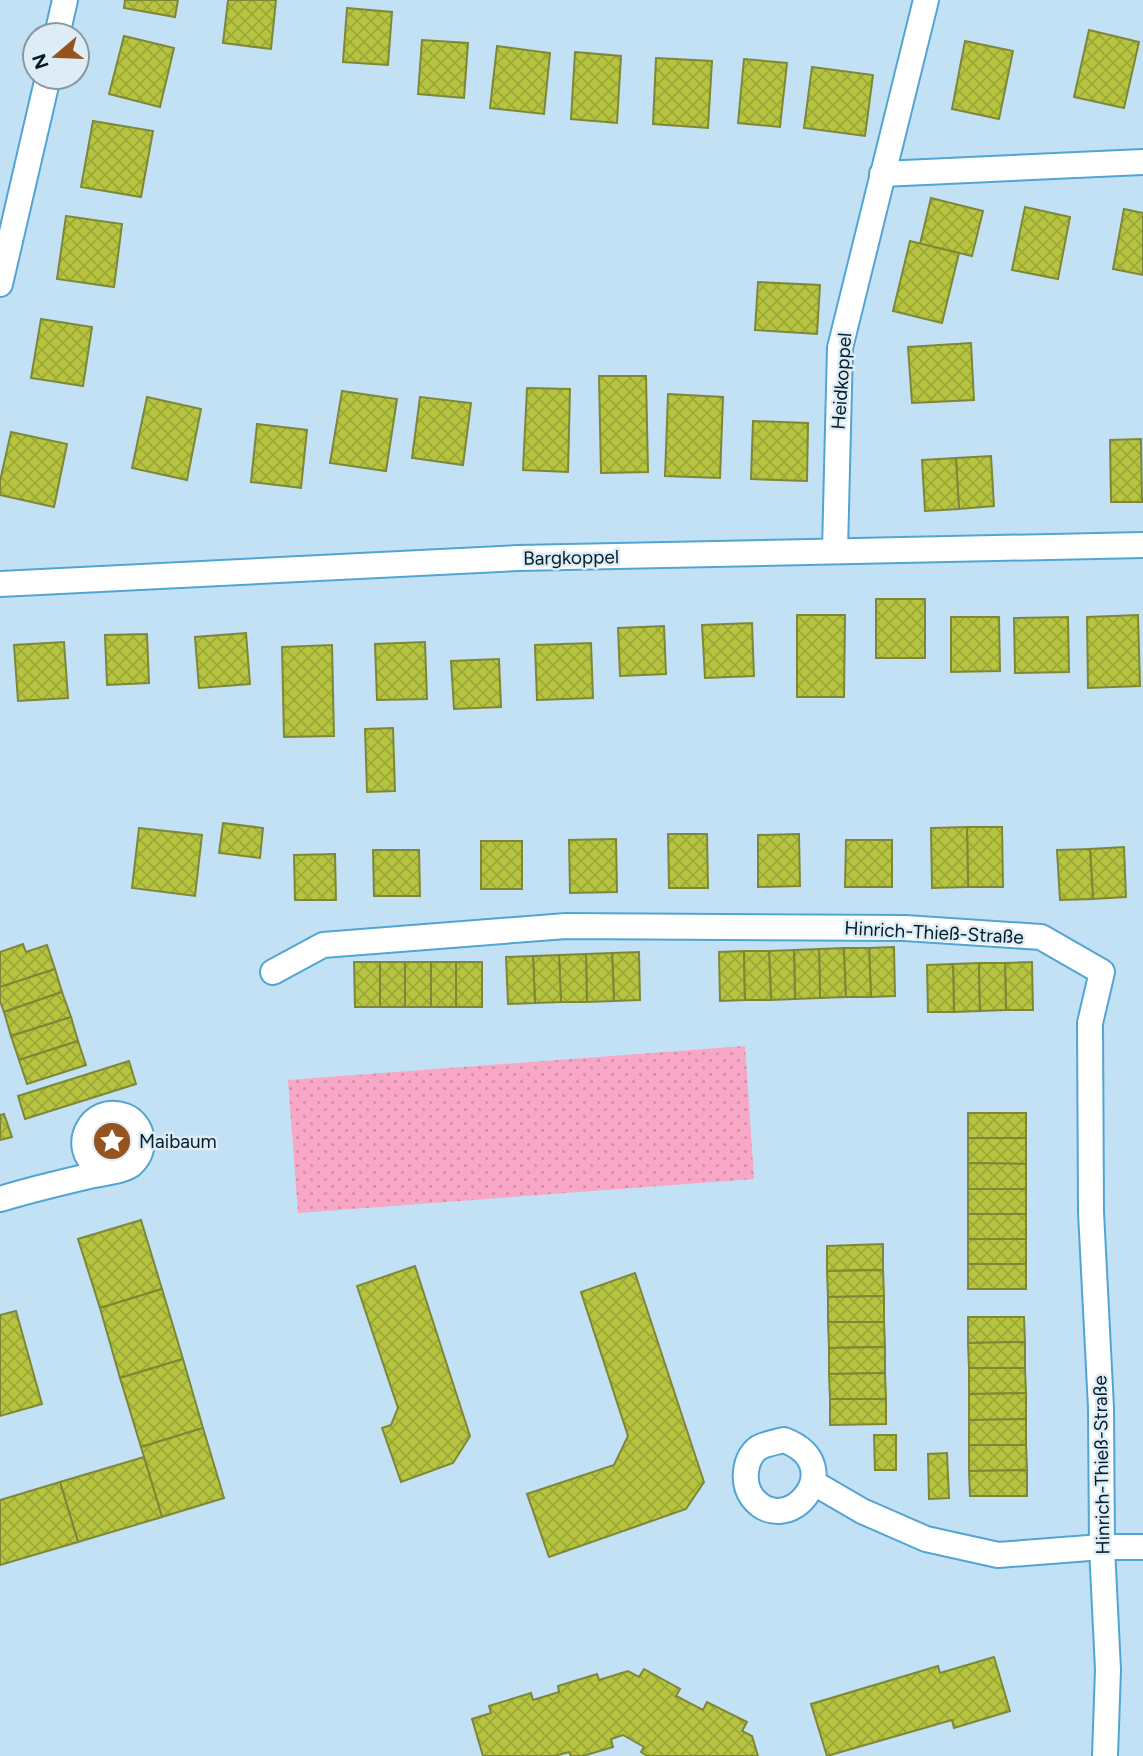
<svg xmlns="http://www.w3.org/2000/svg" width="1143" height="1756" font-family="Figtree,sans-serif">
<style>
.park{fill:url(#park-dots)}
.building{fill:url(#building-cross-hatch);stroke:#7e8738;stroke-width:2}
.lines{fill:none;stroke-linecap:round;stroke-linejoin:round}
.minor-casing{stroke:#52a5d2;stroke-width:28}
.minor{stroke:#fff;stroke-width:24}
.labels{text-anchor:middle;stroke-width:5;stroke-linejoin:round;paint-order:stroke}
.street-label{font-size:19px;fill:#031d2b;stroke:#ddecf5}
.poi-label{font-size:19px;fill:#031d2b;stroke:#ddecf5;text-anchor:start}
</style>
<defs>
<pattern id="park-dots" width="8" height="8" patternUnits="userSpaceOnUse" patternTransform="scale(1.75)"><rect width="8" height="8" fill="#f8a7c6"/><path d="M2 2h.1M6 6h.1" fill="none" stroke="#d38faa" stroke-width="1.8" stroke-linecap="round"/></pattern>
<pattern id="building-cross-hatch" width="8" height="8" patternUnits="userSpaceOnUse" patternTransform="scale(1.75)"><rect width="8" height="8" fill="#b6c43f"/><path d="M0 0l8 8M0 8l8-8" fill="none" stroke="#9ba838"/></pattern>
</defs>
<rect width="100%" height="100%" fill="#c3e1f4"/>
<path class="park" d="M745 1046 754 1179 298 1213 288 1080Z"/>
<g class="building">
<path d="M125 0H178L175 17 124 8Z"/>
<path d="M228 0H276L271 49 223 43Z"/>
<path d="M347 8 392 12 388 65 343 62Z"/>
<path d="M1089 30 1139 42 1124 108 1074 97Z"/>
<path d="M124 36 174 48 160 107 109 94Z"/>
<path d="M422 40 468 43 464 98 418 94Z"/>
<path d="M965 41 1013 51 999 119 952 109Z"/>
<path d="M497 46 550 53 544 114 490 108Z"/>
<path d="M575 52 621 56 617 123 571 119Z"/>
<path d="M656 58 712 61 708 128 653 124Z"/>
<path d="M744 59 787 63 780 127 738 123Z"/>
<path d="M812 67 873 75 865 136 804 128Z"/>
<path d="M93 121 153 131 141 197 81 187Z"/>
<path d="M931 198 983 211 972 256 920 244Z"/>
<path d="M1025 207 1070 217 1058 279 1012 270Z"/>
<path d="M1124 209 1143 213V275L1113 269Z"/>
<path d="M66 216 122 224 114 287 57 279Z"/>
<path d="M910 241 959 253 942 323 893 311Z"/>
<path d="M758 282 820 285 817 334 755 330Z"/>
<path d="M41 319 92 327 83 386 31 378Z"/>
<path d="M971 343 974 400 912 403 908 347Z"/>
<path d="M599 376H646L648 472 601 473Z"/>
<path d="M527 388 570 389 568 472 523 470Z"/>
<path d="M342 391 397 399 386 471 330 463Z"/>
<path d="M668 394 723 397 720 478 665 476Z"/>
<path d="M147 397 201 409 187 480 132 468Z"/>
<path d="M420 397 471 403 463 465 412 458Z"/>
<path d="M753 421 808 423 807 481 751 479Z"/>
<path d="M257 424 307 430 301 488 251 482Z"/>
<path d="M11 432 67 444 54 507 0 495V481Z"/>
<path d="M1141 439 1142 502H1111L1110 440Z"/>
<path d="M991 456 994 506 959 509 956 458Z"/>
<path d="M956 458 959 509 925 511 922 460Z"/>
<rect x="876" y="599" width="49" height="59"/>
<path d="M797 615H845L844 697H797Z"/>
<path d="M1138 615 1140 686 1088 688 1087 617Z"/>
<path d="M951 617H999L1000 671 951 672Z"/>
<path d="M1068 617 1069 672 1015 673 1014 618Z"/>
<path d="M752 623 754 676 705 678 702 625Z"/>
<path d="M664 626 666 674 620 676 618 628Z"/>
<path d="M246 633 250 684 199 688 195 637Z"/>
<path d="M147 634 149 683 107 685 105 635Z"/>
<path d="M64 642 68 698 18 701 14 645Z"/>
<path d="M425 642 427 699 377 700 375 644Z"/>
<path d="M591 643 593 698 537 700 535 645Z"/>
<path d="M332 645 334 736 284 737 282 647Z"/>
<path d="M499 659 501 707 454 709 451 661Z"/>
<path d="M393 728 395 791 367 792 365 729Z"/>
<path d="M223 823 263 828 260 858 219 853Z"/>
<path d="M967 827H1002L1003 887H968Z"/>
<path d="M967 827 968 887 932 888 931 828Z"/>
<path d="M139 828 202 835 195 896 132 888Z"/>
<path d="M668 834H707L708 888H669Z"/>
<path d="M799 834 800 886 758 887V835Z"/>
<path d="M616 839 617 892 570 893 569 840Z"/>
<path d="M846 840H892V887H845Z"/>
<rect x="481" y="841" width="41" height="48"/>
<path d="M1124 847 1126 897 1093 899 1090 849Z"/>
<path d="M1090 849 1093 899 1060 900 1057 850Z"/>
<path d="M373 850H419L420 896H374Z"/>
<path d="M335 854 336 900H295L294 855Z"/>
<path d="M23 944 26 952 47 945 55 969 0 987V952Z"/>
<path d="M894 947 895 996 871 997 869 948Z"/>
<path d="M844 948 846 997 820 998 819 949Z"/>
<path d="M844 948H869L871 997H846Z"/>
<path d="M819 949 820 998 795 999 794 950Z"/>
<path d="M794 950 795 999 771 1000 769 951Z"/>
<path d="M744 951 745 1000 720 1001 719 952Z"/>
<path d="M744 951H769L771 1000H745Z"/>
<path d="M639 952 640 1000 614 1001 612 953Z"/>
<path d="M612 953 614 1001 587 1002 586 954Z"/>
<path d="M586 954 587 1002H561L559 955Z"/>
<path d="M559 955 561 1002 535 1003 533 956Z"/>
<path d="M533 956 535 1003 508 1004 506 957Z"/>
<path d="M354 962H380V1007H355Z"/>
<rect x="380" y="962" width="25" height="45"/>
<rect x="405" y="962" width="26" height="45"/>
<rect x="431" y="962" width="25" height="45"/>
<rect x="456" y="962" width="26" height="45"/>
<path d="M1032 962 1033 1010H1006L1005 963Z"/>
<path d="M979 963 980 1011 954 1012 953 964Z"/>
<path d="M979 963H1005L1006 1010 980 1011Z"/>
<path d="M953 964 954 1012H928L927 965Z"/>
<path d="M55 969 62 992 4 1012 0 1001V987Z"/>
<path d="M62 992 71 1017 11 1036 4 1012Z"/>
<path d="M71 1017 78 1041 19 1060 11 1036Z"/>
<path d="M78 1041 86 1065 27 1084 19 1060Z"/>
<path d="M129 1061 136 1084 25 1119 18 1096Z"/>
<rect x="968" y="1113" width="58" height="25"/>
<path d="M4 1114 12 1137 0 1140V1115Z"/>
<path d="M968 1138H1026V1164L968 1163Z"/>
<path d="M968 1163 1026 1164V1189H968Z"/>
<rect x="968" y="1189" width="58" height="25"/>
<rect x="968" y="1214" width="58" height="25"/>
<path d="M141 1220 162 1289 100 1308 78 1239Z"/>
<rect x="968" y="1239" width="58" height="25"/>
<path d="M883 1244V1270L827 1271V1246Z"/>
<rect x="968" y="1264" width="58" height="25"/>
<path d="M415 1266 470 1436 453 1463 401 1482 382 1428 391 1425 398 1408 357 1286Z"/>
<path d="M883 1270 884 1296 828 1297 827 1271Z"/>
<path d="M635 1273 704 1482 686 1509 549 1557 527 1494 614 1465 628 1436 581 1292Z"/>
<path d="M162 1289 183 1359 120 1378 100 1308Z"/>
<path d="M884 1296V1322H828V1297Z"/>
<path d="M16 1311 42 1404 0 1416V1315Z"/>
<path d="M968 1317H1024L1025 1342 968 1343Z"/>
<path d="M828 1322H884L885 1347 829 1348Z"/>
<path d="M1025 1342V1368H969L968 1343Z"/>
<path d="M885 1347V1373L829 1374V1348Z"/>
<path d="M183 1359 203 1428 141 1447 120 1378Z"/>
<path d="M969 1368H1025L1026 1393 969 1394Z"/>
<path d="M885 1373 886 1399H830L829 1374Z"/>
<path d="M1026 1393V1419L969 1420V1394Z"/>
<path d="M830 1399H886V1424L830 1425Z"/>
<path d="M1026 1419V1445H969V1420Z"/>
<path d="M203 1428 224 1498 162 1517 141 1447Z"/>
<path d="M874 1435H896V1470H875Z"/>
<path d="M969 1445H1026L1027 1470 969 1471Z"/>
<path d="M947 1453 949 1498 929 1499 928 1454Z"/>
<path d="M144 1457 162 1517 78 1542 60 1482Z"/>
<path d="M1027 1470V1496H970L969 1471Z"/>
<path d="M60 1482 78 1542 0 1565V1500Z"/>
<path d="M994 1657 1010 1711 954 1728 952 1720 827 1756 811 1704 938 1666 940 1673Z"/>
<path d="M644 1669 680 1689 676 1696 703 1710 707 1702 747 1722 742 1731 752 1736 758 1756H647L641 1752 644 1747 623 1735 611 1739 613 1747 583 1756H571L569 1752 555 1756H483L472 1719 491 1713 489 1706 531 1693 533 1700 559 1692 558 1686 597 1674 599 1680 628 1671 639 1677Z"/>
</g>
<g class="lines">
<g class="minor-casing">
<g id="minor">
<path d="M57 35 65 0"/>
<path d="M882 174 1143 162"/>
<path d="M0 284 48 77"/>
<path d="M835 550 840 348 926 0"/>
<path d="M0 584 518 558 1143 545"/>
<path d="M273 972 323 945 566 926 905 928 1041 937 1102 972 1090 1023 1091 1212 1101 1408 1102 1547 1108 1670 1105 1756"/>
<path d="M0 1199C30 1190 59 1183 89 1176 101 1173 121 1172 131 1165 140 1157 143 1147 141 1136 140 1128 133 1119 125 1116 89 1103 70 1150 97 1165 101 1168 108 1169 112 1171"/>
<path d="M784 1440C852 1466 786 1542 752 1497 742 1483 744 1459 758 1448 764 1444 777 1442 784 1440Z"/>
<path d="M814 1483 862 1511 926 1539 998 1555 1102 1547H1143"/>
</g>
</g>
<use href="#minor" class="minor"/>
</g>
<defs>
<g id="sight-disc" transform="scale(2.0125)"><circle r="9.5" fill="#94531f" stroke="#ddecf5"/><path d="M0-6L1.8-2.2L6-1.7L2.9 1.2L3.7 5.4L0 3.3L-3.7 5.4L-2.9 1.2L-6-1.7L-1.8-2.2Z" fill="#fff"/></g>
</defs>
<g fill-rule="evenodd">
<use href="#sight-disc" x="112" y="1141"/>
</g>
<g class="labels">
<g class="street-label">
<text transform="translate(841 381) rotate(-86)" y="7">Heidkoppel</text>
<text transform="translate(571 557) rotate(-1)" y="7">Bargkoppel</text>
<text transform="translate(934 932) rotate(3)" y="7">Hinrich-Thieß-Straße</text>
<text transform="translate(1101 1465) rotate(-91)" y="7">Hinrich-Thieß-Straße</text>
</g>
<g class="poi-label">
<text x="139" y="1148">Maibaum</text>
</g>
</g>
<g transform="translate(56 56) rotate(251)"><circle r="33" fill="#ddecf5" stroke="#8699a4" stroke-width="2"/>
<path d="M0-5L12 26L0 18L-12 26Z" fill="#94531f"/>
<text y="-10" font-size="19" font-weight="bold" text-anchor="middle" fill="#031d2b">N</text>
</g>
</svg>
